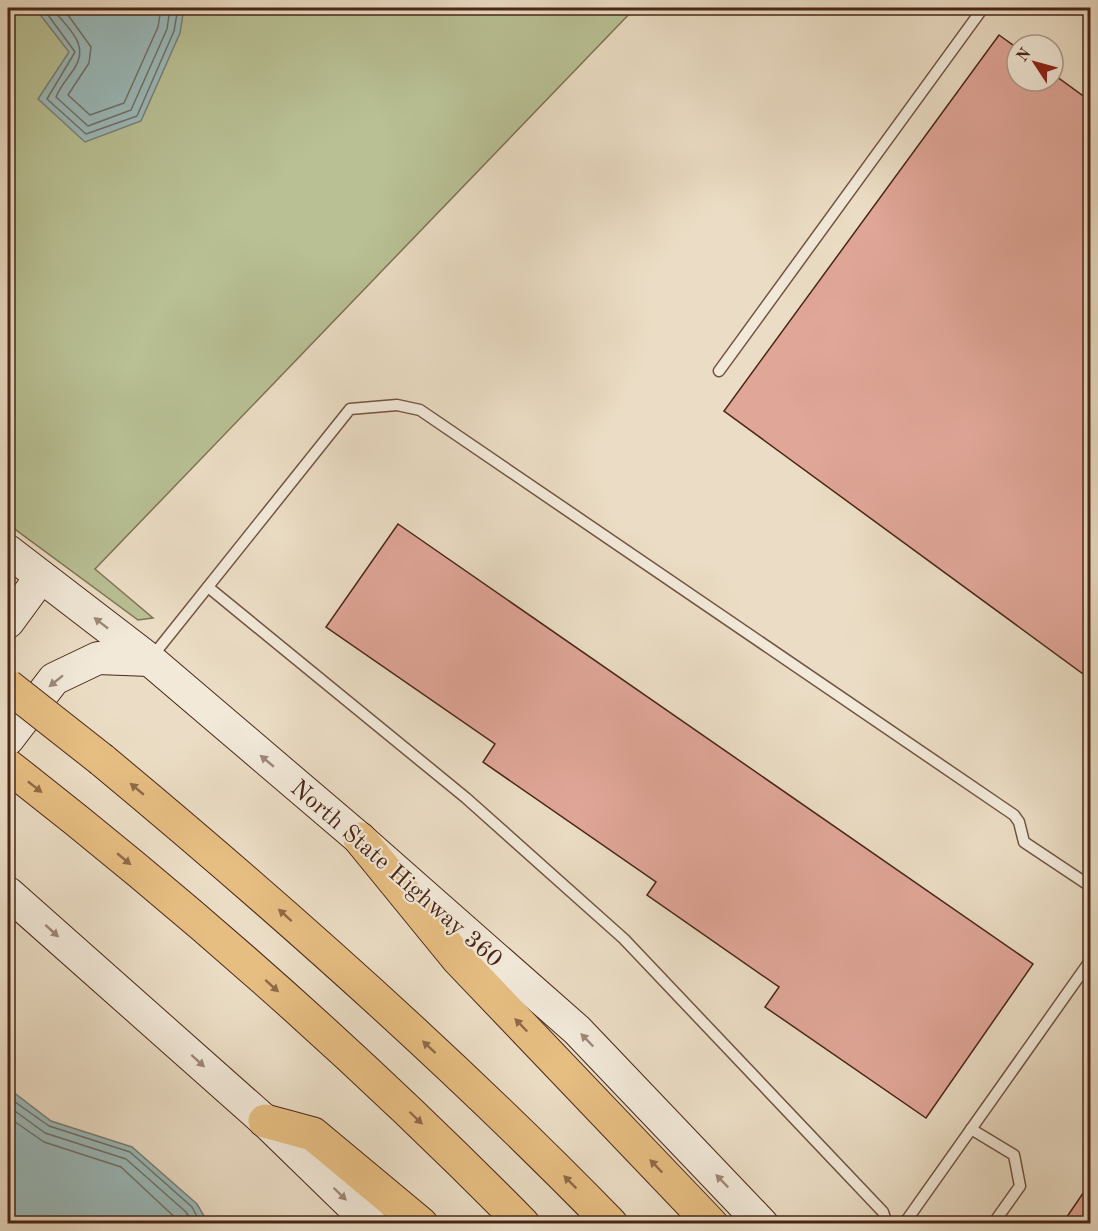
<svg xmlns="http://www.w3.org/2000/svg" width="1098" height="1231" font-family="'Old Standard TT',serif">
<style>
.green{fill:#b8c094;stroke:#807355;stroke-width:1.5}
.water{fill:#9ababb;stroke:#7a7f79;stroke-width:1.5}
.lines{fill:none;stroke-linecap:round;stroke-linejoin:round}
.shore{stroke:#727068;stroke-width:1.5}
.building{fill:#e0a698;stroke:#492616;stroke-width:1.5}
.lane-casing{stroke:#725442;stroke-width:13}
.secondary-casing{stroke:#492616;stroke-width:34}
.highway-casing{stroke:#492616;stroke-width:35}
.lane{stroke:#f2e9d9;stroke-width:10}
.secondary{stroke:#f2e9d9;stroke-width:32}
.highway{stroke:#e6be82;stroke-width:33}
.highway-bridge-casing{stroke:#492616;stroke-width:35;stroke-linecap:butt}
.highway-bridge{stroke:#e6be82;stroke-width:33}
.oneway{fill:#9e8878}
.oneway2{fill:#906a47}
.labels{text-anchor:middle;stroke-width:4.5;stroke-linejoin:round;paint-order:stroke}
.street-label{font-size:24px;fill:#492616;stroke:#f2e9d9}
</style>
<rect width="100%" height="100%" fill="#ebddc5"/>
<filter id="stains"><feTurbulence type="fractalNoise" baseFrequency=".00333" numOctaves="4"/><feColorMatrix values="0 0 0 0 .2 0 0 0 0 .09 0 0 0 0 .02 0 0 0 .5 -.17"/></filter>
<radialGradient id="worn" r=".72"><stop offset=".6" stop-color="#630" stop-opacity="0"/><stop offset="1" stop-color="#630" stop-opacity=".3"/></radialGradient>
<path class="green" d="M8 8H635L95 569 153 618 138 620 8 524Z"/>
<g class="water">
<path d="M35 8H184L180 33 141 121 85 142 38 99 69 52Z"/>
<path d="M8 1088 51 1121 132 1147 197 1204 208 1223H8Z"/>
</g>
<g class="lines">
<g class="shore">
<path d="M43 8 75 52 47 99 86 134 137 116 174 31 178 8"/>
<path d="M52 8C67 28 91 44 74 69 68 78 60 87 56 97L88 126 131 110 167 29 170 8"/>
<path d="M63 8 91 47 89 63 68 95 90 115 124 103 158 27 161 8"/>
<path d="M8 1097 49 1126 130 1152 192 1207 201 1224"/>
<path d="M8 1106 45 1133 126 1159 186 1212 193 1224"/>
<path d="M8 1117 44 1142 121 1167 182 1224"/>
</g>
</g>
<g class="building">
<path d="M999 35 1017 48V81H1053V74L1090 101V679L724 411Z"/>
<path d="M398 524 1033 964 926 1118 765 1007 779 987 647 895 656 882 483 762 495 744 326 627Z"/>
<path d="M1090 1183V1224H1062Z"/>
</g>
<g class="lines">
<g class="lane-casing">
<g id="lane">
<path d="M719 371 983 8"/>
<path d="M208 587 466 798 624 939 883 1212 887 1224"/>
<path d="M151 658 350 409 397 405 420 410 1014 815 1019 822 1024 842 1090 886"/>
<path d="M971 1129 1014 1155 1020 1186 993 1224"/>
<path d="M904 1224 1090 961"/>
</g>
</g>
<g class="secondary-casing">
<g id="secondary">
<path d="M8 551 150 660 360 839 577 1030 762 1224"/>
<path d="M8 622 41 577"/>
<path d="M8 739 54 679 98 658 150 660"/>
<path d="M8 893 265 1121 371 1224"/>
</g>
</g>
<g class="highway-casing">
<g id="highway">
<path d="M102 760C279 907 450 1059 611 1224"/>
<path d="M8 766C189 907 361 1060 523 1224"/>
<path d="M360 839 458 959 711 1224"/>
<path d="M265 1121 313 1134 421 1224"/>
</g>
</g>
<use href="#lane" class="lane"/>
<use href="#secondary" class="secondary"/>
<use href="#highway" class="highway"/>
<g class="highway-bridge-casing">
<path id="highway-bridge" d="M8 686 102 760"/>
</g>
<use href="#highway-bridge" class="highway-bridge"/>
</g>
<defs><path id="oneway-solid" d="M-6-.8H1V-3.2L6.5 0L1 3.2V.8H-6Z" transform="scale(1.5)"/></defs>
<g class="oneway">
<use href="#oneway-solid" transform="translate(101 623) rotate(-142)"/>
<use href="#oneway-solid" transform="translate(56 681) rotate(141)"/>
<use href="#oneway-solid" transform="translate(267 761) rotate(-140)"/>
<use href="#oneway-solid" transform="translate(52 931) rotate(42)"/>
<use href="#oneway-solid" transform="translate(587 1040) rotate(-134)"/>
<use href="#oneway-solid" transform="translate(198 1061) rotate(42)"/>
<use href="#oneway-solid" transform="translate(722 1181) rotate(-134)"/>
<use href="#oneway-solid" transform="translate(340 1194) rotate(44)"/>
</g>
<g class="oneway2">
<use href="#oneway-solid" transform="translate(35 787) rotate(38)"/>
<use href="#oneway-solid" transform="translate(137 789) rotate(-140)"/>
<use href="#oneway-solid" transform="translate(124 859) rotate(40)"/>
<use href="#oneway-solid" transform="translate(285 915) rotate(-138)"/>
<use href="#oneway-solid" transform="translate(272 986) rotate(42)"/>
<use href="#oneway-solid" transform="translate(521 1025) rotate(-134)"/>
<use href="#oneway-solid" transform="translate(429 1047) rotate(-137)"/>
<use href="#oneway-solid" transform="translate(416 1118) rotate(44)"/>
<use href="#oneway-solid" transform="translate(656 1166) rotate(-134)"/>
<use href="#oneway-solid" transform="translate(570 1182) rotate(-135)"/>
</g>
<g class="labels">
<g class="street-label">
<text transform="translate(397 873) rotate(41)" y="8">North State Highway 360</text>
</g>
</g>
<rect width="1098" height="1231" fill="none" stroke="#ebddc5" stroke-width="30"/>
<rect x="9" y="9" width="1080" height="1213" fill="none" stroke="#492616" stroke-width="3"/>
<rect x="15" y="15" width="1068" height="1201" fill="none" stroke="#492616" stroke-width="1.5"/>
<g transform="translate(1035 63) rotate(306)"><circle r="28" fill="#f2e9d9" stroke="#ae9b8b" stroke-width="1.5"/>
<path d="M0-4.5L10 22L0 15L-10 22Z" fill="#8f2418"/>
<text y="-9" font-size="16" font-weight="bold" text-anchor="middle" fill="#492616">N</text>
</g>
<rect width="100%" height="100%" filter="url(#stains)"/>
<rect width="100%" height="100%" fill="url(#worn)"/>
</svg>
